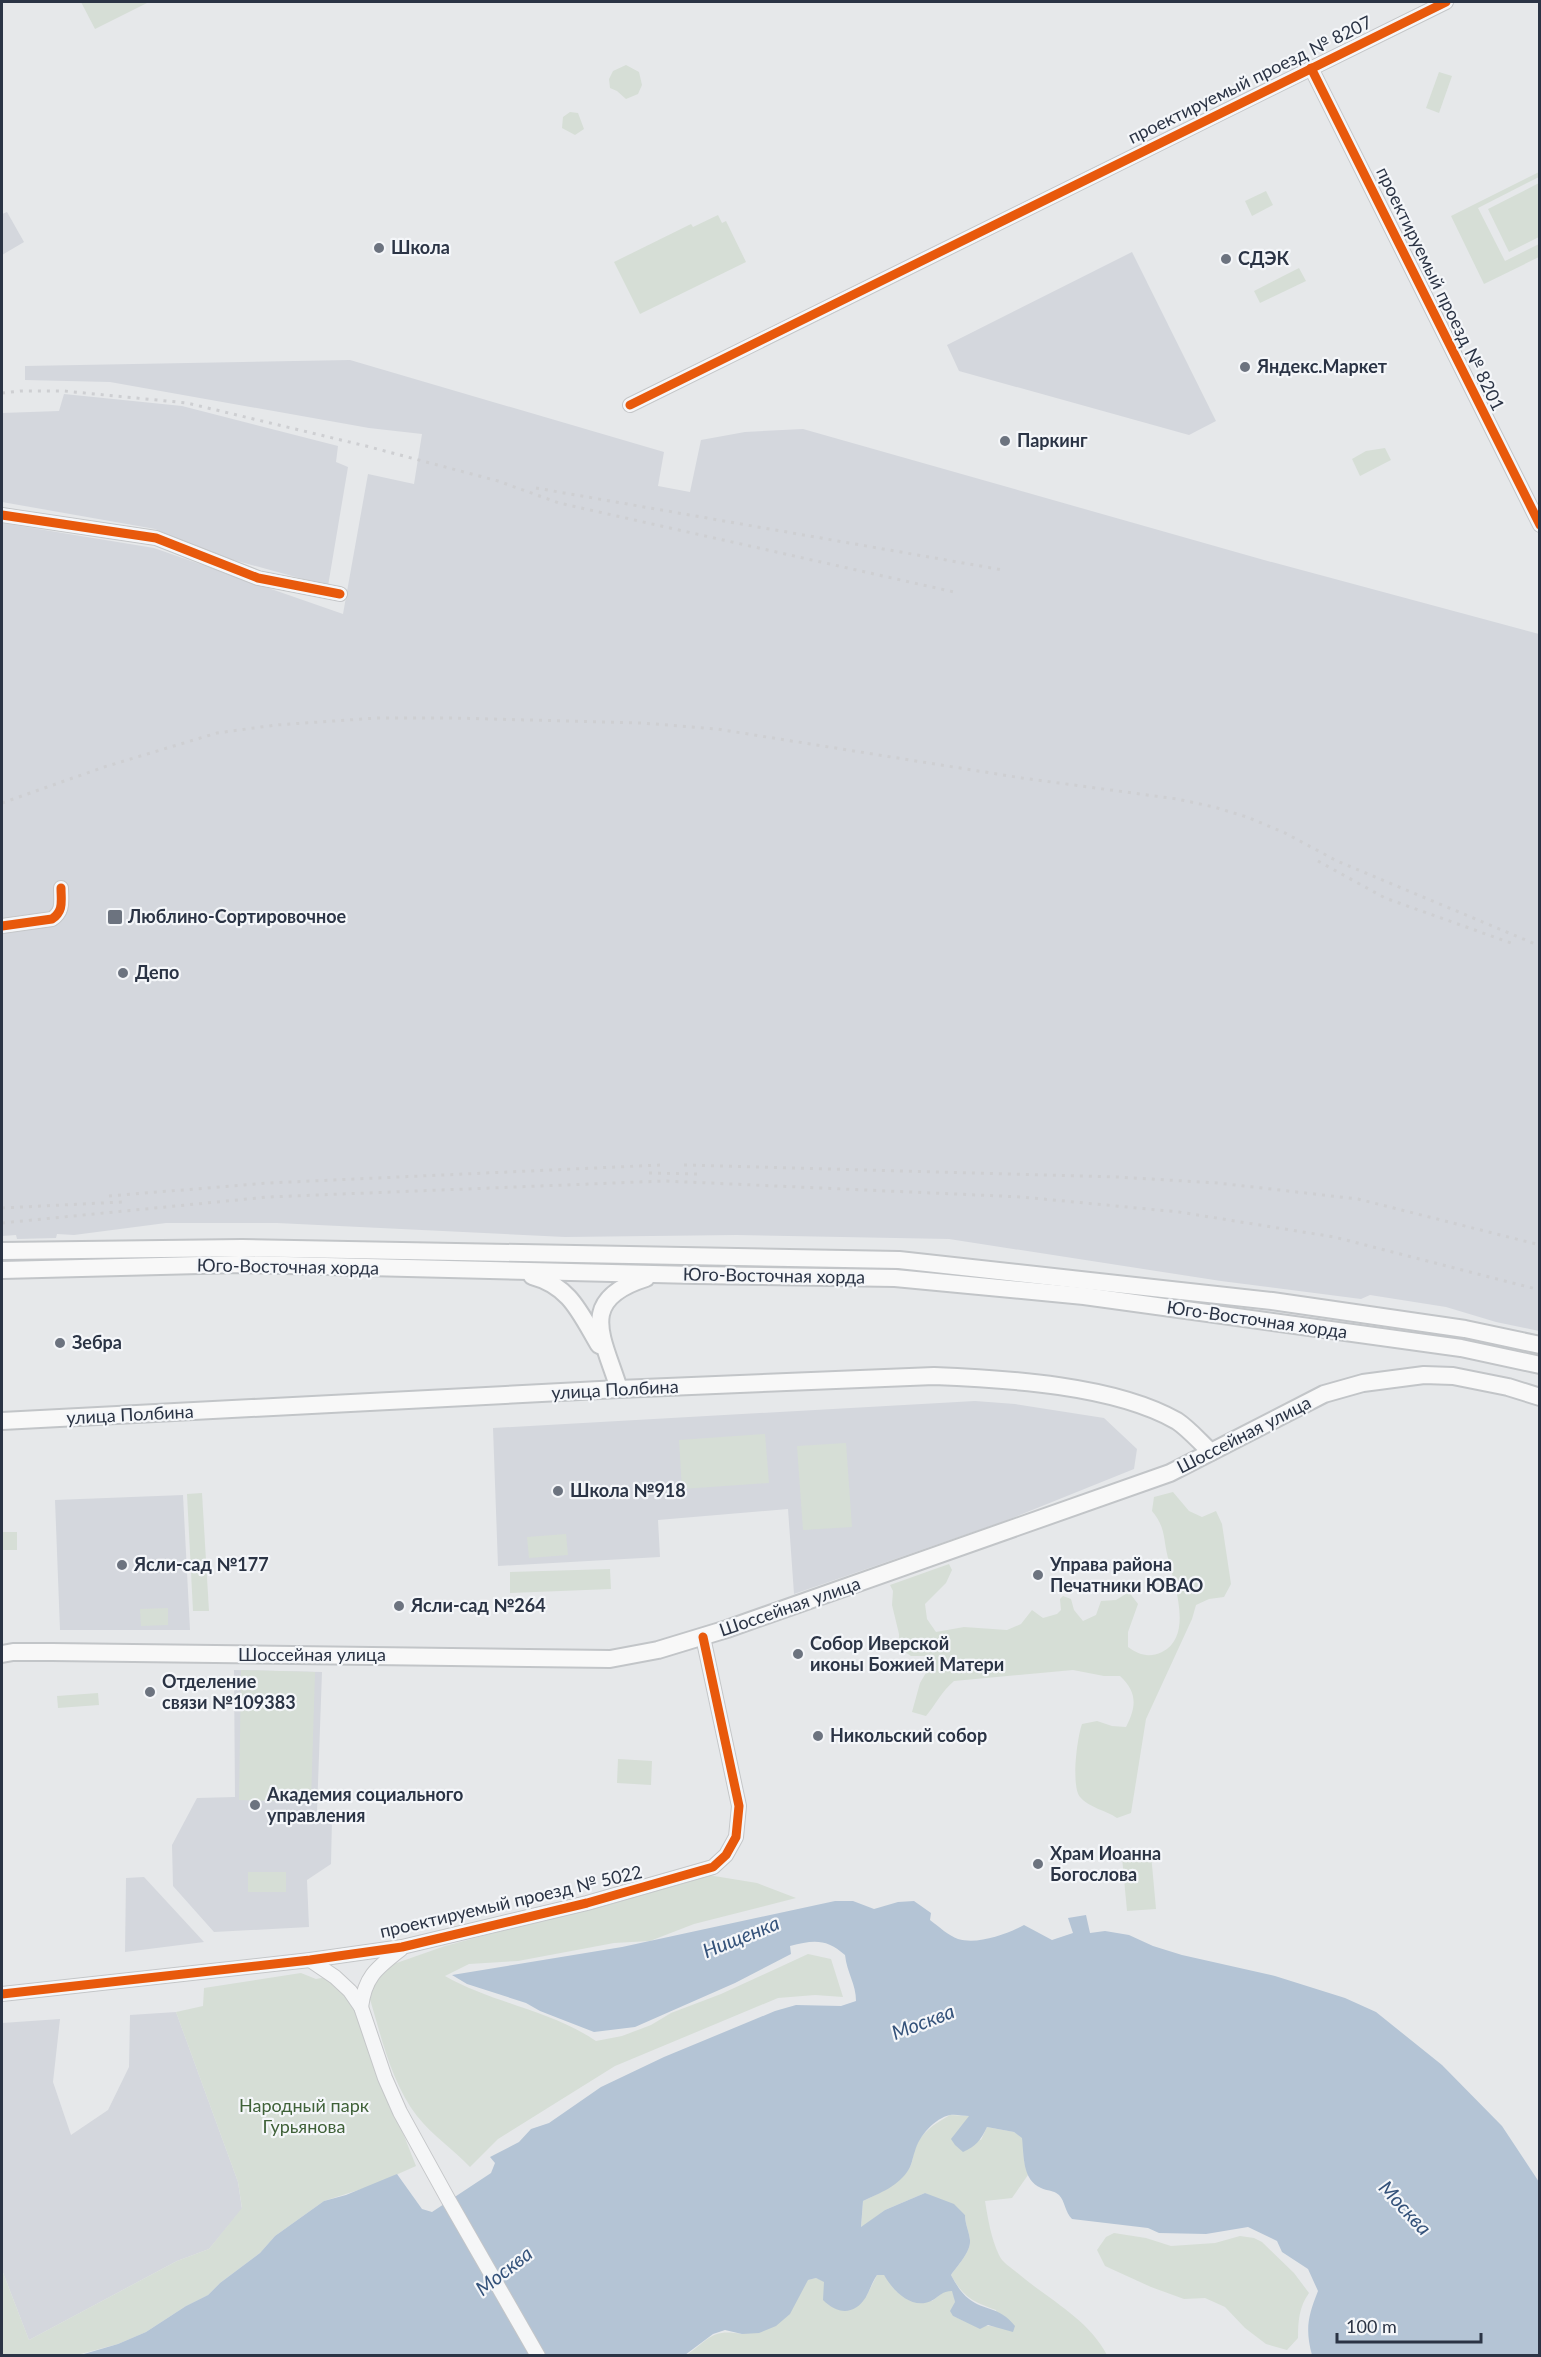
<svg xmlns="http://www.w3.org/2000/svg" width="1541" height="2357" font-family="Lato,sans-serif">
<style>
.built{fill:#d4d7dd}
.green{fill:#d6ded6}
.water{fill:#b4c4d5}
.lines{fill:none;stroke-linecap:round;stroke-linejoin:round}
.minor-casing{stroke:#c4c6c8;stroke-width:16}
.major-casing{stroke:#c2c5c8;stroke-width:20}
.minor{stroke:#f5f6f7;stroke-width:14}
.major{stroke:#f8f8f8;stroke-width:16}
.rail{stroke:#cecfd2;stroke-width:3;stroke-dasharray:3 6;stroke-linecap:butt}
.cycleway-casing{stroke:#f4f6f9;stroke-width:13}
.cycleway{stroke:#e8590c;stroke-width:9}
.poi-dot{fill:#6c737f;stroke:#f4f6f9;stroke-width:2}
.labels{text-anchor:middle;stroke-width:4.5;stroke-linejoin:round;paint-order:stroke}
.street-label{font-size:18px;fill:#2b3445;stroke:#f4f6f9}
.poi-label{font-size:18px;font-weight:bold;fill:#2b3445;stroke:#f4f6f9;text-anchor:start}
.park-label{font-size:18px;fill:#3f6138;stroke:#f4f6f9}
.water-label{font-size:20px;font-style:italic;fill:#34527a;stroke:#f4f6f9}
</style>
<rect width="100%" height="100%" fill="#e6e8ea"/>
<g class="built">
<path d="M7 212 24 242 2 255V214Z"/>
<path d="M1132 252 1216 421 1189 435 959 371 947 345Z"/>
<path d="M350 360 664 452 658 486 690 492 701 440 745 432 803 429 1264 560 1539 634V1331L1496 1322 1446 1307 1370 1295 1361 1299 1221 1281 949 1239 736 1235 565 1237 277 1223H166L74 1235 57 1234 56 1238 17 1239 16 1235 2 1236V523L154 548 343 614 368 474 414 484 422 434 369 428 110 382 25 380V366Z"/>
<path d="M64 394 182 406 338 446 336 462 348 467 328 586 212 554 155 529 2 502V413L59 411Z"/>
<path d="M975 1401 1015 1404 1104 1418 1137 1449 1134 1469 1005 1521 794 1594 788 1509 658 1520 660 1557 498 1566 493 1428Z"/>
<path d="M183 1495 190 1630H60L55 1500Z"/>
<path d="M234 1670 322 1672 317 1811 332 1818 331 1864 307 1880 309 1927 214 1932 173 1886 172 1845 197 1798 235 1797Z"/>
<path d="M144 1877 204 1942 125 1952 126 1878Z"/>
<path d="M176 2012 238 2182 242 2209 209 2249 177 2261 29 2340 2 2270V2023L60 2019 53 2082 71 2135 108 2110 129 2067 130 2015Z"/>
</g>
<g class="green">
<path d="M81 2H149L95 29Z"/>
<path d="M626 65 639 72 642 85 638 94 626 99 617 91 610 88 609 79 613 71Z"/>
<path d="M1439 72 1452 76 1439 113 1426 108Z"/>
<path d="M570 112 578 113 584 129 575 135 562 128 563 117Z"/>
<path d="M1539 172V177L1478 208 1505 261 1539 244V257L1484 284 1451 216Z"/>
<path d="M1539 183V237L1509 252 1488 209Z"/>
<path d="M1266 191 1273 205 1252 216 1245 201Z"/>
<path d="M718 215 722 223 726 221 746 262 640 314 614 262 691 224 693 227Z"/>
<path d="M1299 268 1306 281 1260 303 1254 291Z"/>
<path d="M1385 448 1391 460 1360 476 1352 459 1366 451Z"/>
<path d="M765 1434 769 1483 682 1489 679 1440Z"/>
<path d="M846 1443 852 1527 803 1530 797 1446Z"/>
<path d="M1173 1492 1189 1511 1202 1517 1216 1511 1222 1524 1231 1584 1224 1597 1209 1599 1196 1605 1192 1619 1146 1719 1131 1813 1117 1818C1106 1810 1089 1808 1080 1797 1071 1786 1077 1738 1082 1724L1097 1721 1112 1726 1126 1727C1137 1706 1137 1692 1120 1676H1104L1073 1670 954 1681C942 1691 936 1704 926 1716L912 1712 920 1683 927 1671 925 1656H911L899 1648V1634L892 1605 893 1591 890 1585 949 1564 952 1570 946 1583 925 1604 927 1619 936 1632 964 1627 1007 1630 1021 1624 1032 1610 1043 1618 1057 1614 1061 1610 1060 1599 1063 1596 1071 1599 1074 1610 1083 1621 1096 1615 1101 1601 1116 1600 1129 1592 1138 1604 1128 1632V1647C1139 1655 1149 1658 1162 1652 1194 1636 1174 1584 1168 1558 1163 1538 1166 1528 1152 1511L1154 1497Z"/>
<path d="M202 1493 209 1611H193L187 1494Z"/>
<rect x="2" y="1532" width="15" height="18"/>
<path d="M566 1534 568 1555 529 1558 527 1537Z"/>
<path d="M610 1569 611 1589 510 1593V1572Z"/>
<path d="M168 1608V1625L141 1626 140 1609Z"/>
<path d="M241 1670 315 1672 311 1802 239 1800Z"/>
<path d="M98 1693 99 1705 58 1708 57 1696Z"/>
<path d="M618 1759 652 1761 651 1785 617 1783Z"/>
<path d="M1151 1854 1156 1909 1127 1911 1122 1857Z"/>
<rect x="248" y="1872" width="38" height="20"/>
<path d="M708 1875 757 1883 796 1898 694 1924 650 1941 614 1943 518 1961 469 1964 445 1976C492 2003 550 2010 596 2041L622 2036 651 2025 671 2013 721 1994 808 1954 831 1959 843 1997 815 1995 778 1998 615 2066 498 2139 470 2167C453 2149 433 2136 417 2116 390 2081 381 2034 368 1993L388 1966 445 1946Z"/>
<path d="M301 1973 316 1979 326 1977 349 1996 416 2166 371 2186 324 2201 275 2236 260 2253 220 2283 208 2295 186 2306 146 2332 118 2344 77 2355H2V2270L29 2340 177 2261 209 2249 242 2208 238 2182 176 2012 203 2006 204 1988Z"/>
<path d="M950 2115 970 2116 962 2127 981 2140 987 2127 1014 2132 1023 2138 1024 2161 1028 2175 1012 2198 985 2201C988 2219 991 2238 999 2255 1002 2262 1010 2267 1015 2271 1047 2299 1087 2317 1107 2355L685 2356C709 2340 711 2328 742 2334L802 2290 807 2280 816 2278 866 2297 877 2275H884L897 2292 932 2301 945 2291H953L955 2302 953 2316 971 2324 999 2327 996 2310C972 2301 964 2298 951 2275 957 2266 971 2252 970 2240 969 2231 965 2224 965 2215L925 2193 885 2210 861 2228 863 2201C880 2193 898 2184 909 2169 912 2164 913 2157 914 2151 920 2133 934 2124 950 2115Z"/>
<path d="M1114 2233 1146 2238 1171 2246 1215 2243 1240 2236 1254 2238 1262 2242 1294 2273 1309 2293C1299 2307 1298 2321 1298 2338L1287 2350 1266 2344 1245 2328 1225 2307 1205 2298 1184 2299 1151 2287 1105 2266 1097 2250 1106 2237Z"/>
</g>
<path class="water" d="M835 1901H853L874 1909 898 1902 914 1901 931 1913 930 1920C938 1926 949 1936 958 1939 978 1945 1007 1934 1024 1925L1052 1940 1073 1933 1068 1918 1086 1915 1090 1933 1105 1931 1129 1935 1153 1946 1182 1955 1275 1976 1345 1998 1376 2012 1442 2065 1502 2126 1539 2182V2355H1312C1305 2329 1308 2316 1318 2291L1308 2269 1282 2252 1277 2241 1248 2227 1206 2234 1159 2233 1148 2228 1072 2219C1065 2212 1065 2201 1059 2195 1054 2190 1047 2191 1041 2188 1022 2180 1024 2155 1022 2138L1014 2132 987 2127C981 2140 976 2146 963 2152L955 2145 951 2139 969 2116C964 2116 956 2114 950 2115 935 2118 919 2136 915 2151 913 2156 912 2164 909 2169 899 2186 880 2193 863 2201L861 2227 885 2210 925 2193 954 2204 965 2215C965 2224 969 2231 970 2240 971 2252 957 2266 951 2275 956 2284 961 2293 969 2299 984 2311 999 2306 1015 2326L1013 2332 988 2325 980 2329 953 2316 950 2311 955 2302 952 2291C942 2291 939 2297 931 2301 912 2310 893 2291 884 2275H877C872 2282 870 2290 866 2297 854 2316 837 2314 823 2300L824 2282 816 2278 808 2280 790 2314 776 2326 759 2333 742 2334 725 2330 713 2334 685 2355 77 2356 118 2344 146 2332 186 2306 208 2295 220 2283 260 2253 275 2236 324 2201 346 2195 397 2174 422 2209 432 2212 491 2173 495 2163 490 2157 519 2142 531 2129 549 2123 601 2087 664 2057 775 2011 796 2005 841 2006 856 2001C856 1984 847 1973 845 1955 826 1938 813 1940 790 1946L791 1954 735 1983 635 2027 594 2032 540 2011 526 2003 467 1984 452 1975 622 1947Z"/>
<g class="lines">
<g class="minor-casing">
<g id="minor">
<path d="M1311 68 1540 525"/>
<path d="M630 405 1446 2"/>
<path d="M2 515 156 538 258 578 340 594"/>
<path d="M2 926 52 919C64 911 61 901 61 888"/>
<path d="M310 1960 335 1977 350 1991 361 2007 385 2078 400 2112 448 2199 538 2356"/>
<path d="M2 1994 310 1960 402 1947 587 1903 713 1867 726 1855 736 1837 739 1806 703 1637"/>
<path d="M361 2007C365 1976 377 1968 401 1949"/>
</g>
</g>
<g class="major-casing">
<g id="major">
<path d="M2 1251 242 1248 899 1260 1272 1301 1465 1329 1540 1345"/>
<path d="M2 1270 240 1264 695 1275 895 1278 1084 1296 1461 1348 1540 1365"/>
<path d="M532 1276C570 1286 580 1313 599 1345"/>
<path d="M619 1389C603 1337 576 1300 646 1278"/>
<path d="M2 1421 619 1389 934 1376C1007 1379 1114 1385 1177 1421 1189 1429 1200 1442 1211 1452"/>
<path d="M2 1654 13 1652H52L610 1659 658 1650 727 1629 1170 1473 1324 1394 1363 1383 1424 1375 1453 1376 1508 1387 1540 1397"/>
</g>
</g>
<use href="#minor" class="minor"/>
<use href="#major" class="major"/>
<g class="rail">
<path d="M2 393 20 391H64L187 403 366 446 498 481 559 503 954 592"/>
<path d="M536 488 1003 570"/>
<path d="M2 803 104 767 217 733 276 725 377 718H453L642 723 717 729 1022 778 1177 799 1214 807 1247 817 1285 833 1337 861 1540 946"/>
<path d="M1318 861 1385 898 1511 943"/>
<path d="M684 1165 1117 1177 1218 1183 1358 1199 1540 1245"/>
<path d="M649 1173 697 1174"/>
<path d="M109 1196 268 1183 660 1165"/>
<path d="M2 1208 122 1202"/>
<path d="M2 1223 268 1197 664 1181 1022 1197 1179 1212 1334 1237 1540 1290"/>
</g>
<g class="cycleway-casing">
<g id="cycleway">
<path d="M1311 68 1540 525"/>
<path d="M630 405 1446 2"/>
<path d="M2 515 156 538 258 578 340 594"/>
<path d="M2 926 52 919C64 911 61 901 61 888"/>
<path d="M2 1994 310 1960 402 1947 587 1903 713 1867 726 1855 736 1837 739 1806 703 1637"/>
</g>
</g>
<use href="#cycleway" class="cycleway"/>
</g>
<g class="poi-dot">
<circle cx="379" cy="248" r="6"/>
<circle cx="1226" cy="259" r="6"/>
<circle cx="1245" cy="367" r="6"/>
<circle cx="1005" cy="441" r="6"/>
<rect x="107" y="909" width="16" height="16" rx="3"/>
<circle cx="123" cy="973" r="6"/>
<circle cx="60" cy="1343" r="6"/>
<circle cx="558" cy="1491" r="6"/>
<circle cx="122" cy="1565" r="6"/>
<circle cx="1038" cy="1575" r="6"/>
<circle cx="399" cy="1606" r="6"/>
<circle cx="798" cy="1654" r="6"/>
<circle cx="150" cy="1692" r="6"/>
<circle cx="818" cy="1736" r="6"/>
<circle cx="255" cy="1805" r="6"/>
<circle cx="1038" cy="1864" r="6"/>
</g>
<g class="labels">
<g class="street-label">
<text transform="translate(1250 80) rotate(-26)" y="6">проектируемый проезд № 8207</text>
<text transform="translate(1440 289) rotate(64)" y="6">проектируемый проезд № 8201</text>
<text transform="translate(288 1267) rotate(1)" y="6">Юго-Восточная хорда</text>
<text transform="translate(774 1276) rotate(1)" y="6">Юго-Восточная хорда</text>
<text transform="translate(1257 1320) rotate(8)" y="6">Юго-Восточная хорда</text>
<text transform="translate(615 1390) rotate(-3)" y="6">улица Полбина</text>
<text transform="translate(130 1415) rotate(-3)" y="6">улица Полбина</text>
<text transform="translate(1244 1435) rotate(-27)" y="6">Шоссейная улица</text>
<text transform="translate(790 1607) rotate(-19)" y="6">Шоссейная улица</text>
<text x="312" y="1661">Шоссейная улица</text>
<text transform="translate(511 1902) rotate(-13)" y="6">проектируемый проезд № 5022</text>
</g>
<g class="poi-label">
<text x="391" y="254">Школа</text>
<text x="1238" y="265">СДЭК</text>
<text x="1257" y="373">Яндекс.Маркет</text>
<text x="1017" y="447">Паркинг</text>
<text x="128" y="923">Люблино-Сортировочное</text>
<text x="135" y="979">Депо</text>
<text x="72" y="1349">Зебра</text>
<text x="570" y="1497">Школа №918</text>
<text x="134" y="1571">Ясли-сад №177</text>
<text x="1050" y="1571">Управа района<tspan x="1050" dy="21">Печатники ЮВАО</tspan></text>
<text x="411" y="1612">Ясли-сад №264</text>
<text x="810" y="1650">Собор Иверской<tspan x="810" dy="21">иконы Божией Матери</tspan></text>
<text x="162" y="1688">Отделение<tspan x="162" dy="21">связи №109383</tspan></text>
<text x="830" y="1742">Никольский собор</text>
<text x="267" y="1801">Академия социального<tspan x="267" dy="21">управления</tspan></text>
<text x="1050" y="1860">Храм Иоанна<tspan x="1050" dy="21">Богослова</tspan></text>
</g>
<g class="park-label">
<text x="304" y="2112">Народный парк<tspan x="304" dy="21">Гурьянова</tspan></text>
</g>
<g class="water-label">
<text transform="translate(741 1937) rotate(-22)" y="7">Нищенка</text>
<text transform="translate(923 2022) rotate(-21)" y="7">Москва</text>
<text transform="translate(1405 2208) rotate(47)" y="7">Москва</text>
<text transform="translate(504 2271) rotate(-38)" y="7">Москва</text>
</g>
</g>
<rect width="1541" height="2357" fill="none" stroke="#2b3445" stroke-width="6"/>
<path d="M1337 2333v9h144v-9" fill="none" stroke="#2b3445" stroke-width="3"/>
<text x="1346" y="2333" font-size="18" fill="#2b3445" stroke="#f4f6f9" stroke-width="4.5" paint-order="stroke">100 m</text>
</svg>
